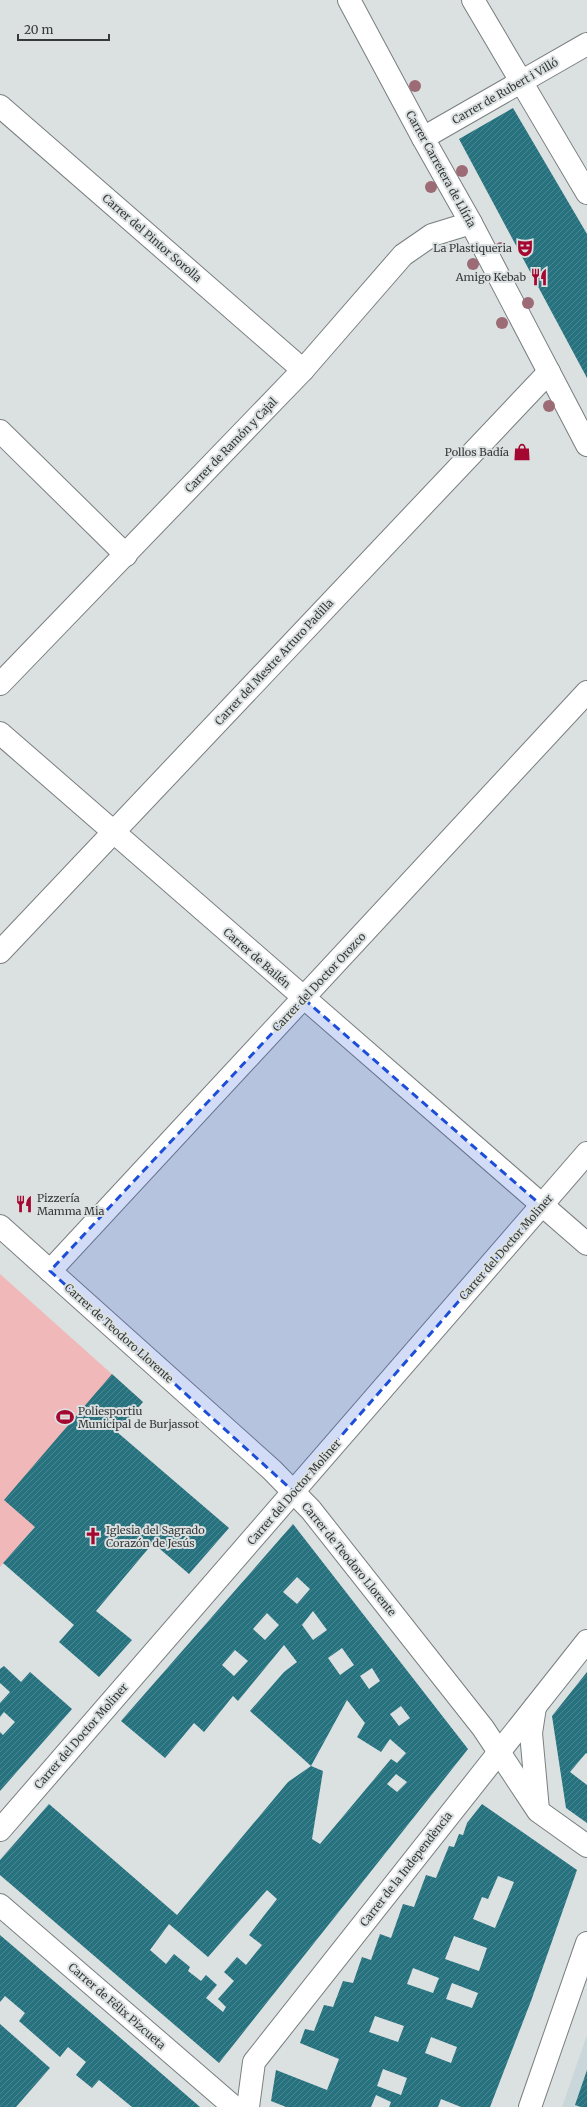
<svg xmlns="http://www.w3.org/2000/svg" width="587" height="2107" font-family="Merriweather,serif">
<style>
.built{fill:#c9d7da}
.garden{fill:#f0b8b9}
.building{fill:url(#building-hatch);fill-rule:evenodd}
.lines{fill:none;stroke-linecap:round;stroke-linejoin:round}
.minor-casing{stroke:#797e7f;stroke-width:24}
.minor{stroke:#fff;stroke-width:22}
.tree{fill:#9c6b76}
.marked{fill:#1d4ed8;fill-opacity:0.2;stroke:#1d4ed8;stroke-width:3;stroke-dasharray:8 5;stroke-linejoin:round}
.labels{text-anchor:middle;stroke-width:4;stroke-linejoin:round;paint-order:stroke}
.street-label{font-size:11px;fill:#383a3a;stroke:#dbe0e1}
.poi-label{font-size:11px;fill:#383a3a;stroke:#dbe0e1;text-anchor:end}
</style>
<defs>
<pattern id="building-hatch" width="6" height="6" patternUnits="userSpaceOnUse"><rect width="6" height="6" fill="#26727e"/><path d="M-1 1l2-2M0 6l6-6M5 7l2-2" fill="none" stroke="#4d8690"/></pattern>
</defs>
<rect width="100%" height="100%" fill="#dbe0e1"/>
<path class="built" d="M587 2035V2107H562Z"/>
<path class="garden" d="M0 1274 143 1402 0 1567Z"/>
<g class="building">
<path d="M513 108 587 234V378L459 139Z"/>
<path d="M112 1374 143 1402 117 1432 229 1528 189 1574 153 1543 96 1611 132 1640 99 1677 59 1642 74 1625 3 1563 35 1527 4 1500Z"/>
<path d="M293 1524 468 1749 219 2063 0 1875V1860L49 1804 177 1915 288 1782 311 1766 323 1771 312 1839 320 1844 391 1759 397 1763 406 1753 390 1739 381 1752 357 1737 365 1723 347 1700 311 1766 250 1711 284 1672 297 1662 284 1645 238 1701 233 1696 204 1732 194 1723 165 1758 121 1721ZM297 1577 310 1589 297 1604 283 1592ZM313 1611 327 1630 313 1640 302 1625ZM267 1613 279 1625 265 1640 253 1629ZM342 1648 354 1665 340 1675 328 1658ZM235 1650 248 1661 234 1676 222 1665ZM372 1668 380 1681 369 1689 360 1676ZM401 1706 410 1718 399 1726 390 1714ZM396 1774 407 1782 397 1792 387 1784ZM267 1890 277 1899 249 1935 262 1945 246 1965 237 1957 224 1972 234 1981 218 1999 226 2007 223 2012 206 1998 217 1985 206 1975 201 1981 188 1971 190 1967 174 1954 166 1964 150 1950 169 1924 208 1957Z"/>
<path d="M4 1666 21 1682 30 1672 72 1709 0 1791V1732L3 1735 15 1722 4 1712 0 1717V1703L10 1692 0 1683V1669Z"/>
<path d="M587 1672V1754L586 1753 570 1772 587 1785V1823L566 1808 552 1716Z"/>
<path d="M482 1804 577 1870 531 2001 490 2107H461L441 2099 438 2107H389L391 2102 376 2095 371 2107H286L271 2101 276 2070 327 2090 339 2059 300 2043 305 2029 314 2031 324 2005 333 2007 343 1981 353 1983 362 1957 371 1960 380 1934 391 1938 403 1904 414 1907 426 1875 436 1878 449 1846 454 1847 459 1834 463 1835 467 1823ZM498 1876 514 1882 495 1928 473 1919 482 1897 488 1899ZM454 1936 487 1948 479 1971 445 1959ZM413 1968 439 1978 433 1993 407 1984ZM452 1983 478 1993 472 2008 446 1999ZM375 2016 404 2026 398 2042 369 2032ZM431 2037 457 2047 451 2063 425 2053ZM383 2069 407 2078 401 2095 377 2086Z"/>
<path d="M0 1935 117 2035 200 2107H132L99 2080 92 2088 76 2075 86 2062 68 2047 60 2057 19 2021 25 2013 5 1996 0 2002Z"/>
<path d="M0 2024 50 2068 16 2107H0Z"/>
<path d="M587 2070V2107H581L575 2105Z"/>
</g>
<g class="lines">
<g class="minor-casing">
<g id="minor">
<path d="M349 0 423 138 471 223 587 445"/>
<path d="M473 0 587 193"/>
<path d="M0 106 303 370"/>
<path d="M423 138 587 44"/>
<path d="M0 431 126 555"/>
<path d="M0 684 303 370 403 255 432 235 471 223"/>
<path d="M0 733 587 1244"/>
<path d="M0 952 549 372"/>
<path d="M0 1226 272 1470 311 1510 483 1728 538 1811 587 1846"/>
<path d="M50 1271 587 692"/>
<path d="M535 1707 531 1733 538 1810"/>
<path d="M0 1830 587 1153"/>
<path d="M0 1905 234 2107"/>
<path d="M248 2107 254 2062 587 1641"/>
<path d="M530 2107 587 1943"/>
</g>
</g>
<use href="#minor" class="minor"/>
</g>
<g class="tree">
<circle cx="415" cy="86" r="6"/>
<circle cx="462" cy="171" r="6"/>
<circle cx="431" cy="187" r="6"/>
<circle cx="501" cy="248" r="6"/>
<circle cx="473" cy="264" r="6"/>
<circle cx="528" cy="303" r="6"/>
<circle cx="502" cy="323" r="6"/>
<circle cx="549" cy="406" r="6"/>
</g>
<path class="marked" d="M304 999 542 1206 293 1491 50 1271Z"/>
<defs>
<g id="theatre-bare" transform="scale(1.38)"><path d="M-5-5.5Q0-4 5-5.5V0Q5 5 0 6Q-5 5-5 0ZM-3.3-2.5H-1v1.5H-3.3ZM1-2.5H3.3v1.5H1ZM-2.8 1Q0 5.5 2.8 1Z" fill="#a40830" stroke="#dbe0e1" stroke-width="2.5" paint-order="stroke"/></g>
<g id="restaurant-bare" transform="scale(1.38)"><path d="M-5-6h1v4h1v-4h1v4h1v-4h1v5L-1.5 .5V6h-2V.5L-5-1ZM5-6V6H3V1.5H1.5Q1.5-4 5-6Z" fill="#a40830" stroke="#dbe0e1" stroke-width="2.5" paint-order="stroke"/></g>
<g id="shop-bare" transform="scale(1.38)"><path d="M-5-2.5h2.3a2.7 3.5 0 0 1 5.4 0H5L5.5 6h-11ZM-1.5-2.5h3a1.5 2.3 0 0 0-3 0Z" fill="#a40830" stroke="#dbe0e1" stroke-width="2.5" paint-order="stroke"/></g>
<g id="stadium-bare" transform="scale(1.38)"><path d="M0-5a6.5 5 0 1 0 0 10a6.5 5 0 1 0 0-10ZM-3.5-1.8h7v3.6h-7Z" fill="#a40830" stroke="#dbe0e1" stroke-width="2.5" paint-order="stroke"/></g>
<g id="church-bare" transform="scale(1.38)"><path d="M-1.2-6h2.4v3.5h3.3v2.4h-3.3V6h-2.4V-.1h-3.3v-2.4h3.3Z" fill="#a40830" stroke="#dbe0e1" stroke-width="2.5" paint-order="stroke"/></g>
</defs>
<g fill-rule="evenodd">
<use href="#theatre-bare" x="525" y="248"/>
<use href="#restaurant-bare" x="539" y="277"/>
<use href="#shop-bare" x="522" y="452"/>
<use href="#restaurant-bare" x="24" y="1204"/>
<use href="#stadium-bare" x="65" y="1417"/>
<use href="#church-bare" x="93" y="1536"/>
</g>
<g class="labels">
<g class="street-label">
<text transform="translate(505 91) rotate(-30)" y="4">Carrer de Rubert i Villó</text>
<text transform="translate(441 169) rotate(61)" y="4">Carrer Carretera de Llíria</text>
<text transform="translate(152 238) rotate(41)" y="4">Carrer del Pintor Sorolla</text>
<text transform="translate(231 445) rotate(-46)" y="4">Carrer de Ramón y Cajal</text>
<text transform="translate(274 662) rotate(-47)" y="4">Carrer del Mestre Arturo Padilla</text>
<text transform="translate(257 958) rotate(41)" y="4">Carrer de Bailén</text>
<text transform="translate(319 982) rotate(-47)" y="4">Carrer del Doctor Orozco</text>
<text transform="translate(506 1247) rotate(-49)" y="4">Carrer del Doctor Moliner</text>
<text transform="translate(119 1333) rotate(42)" y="4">Carrer de Teodoro Llorente</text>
<text transform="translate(294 1492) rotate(-49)" y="4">Carrer del Doctor Moliner</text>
<text transform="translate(349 1559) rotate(51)" y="4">Carrer de Teodoro Llorente</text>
<text transform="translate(81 1736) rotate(-49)" y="4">Carrer del Doctor Moliner</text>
<text transform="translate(406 1869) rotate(-52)" y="4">Carrer de la Independència</text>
<text transform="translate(117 2006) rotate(41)" y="4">Carrer de Félix Pizcueta</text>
</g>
<g class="poi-label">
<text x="512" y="252">La Plastiqueria</text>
<text x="526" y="281">Amigo Kebab</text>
<text x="509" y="456">Pollos Badía</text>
<text x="37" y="1202" text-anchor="start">Pizzería<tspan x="37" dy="13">Mamma Mia</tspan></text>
<text x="78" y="1415" text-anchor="start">Poliesportiu<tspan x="78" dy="13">Municipal de Burjassot</tspan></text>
<text x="106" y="1534" text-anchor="start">Iglesia del Sagrado<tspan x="106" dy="13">Corazón de Jesús</tspan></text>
</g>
</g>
<path d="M18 34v6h91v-6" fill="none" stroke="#383a3a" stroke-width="2"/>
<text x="24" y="34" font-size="12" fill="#383a3a" stroke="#dbe0e1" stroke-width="3" paint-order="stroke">20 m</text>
</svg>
